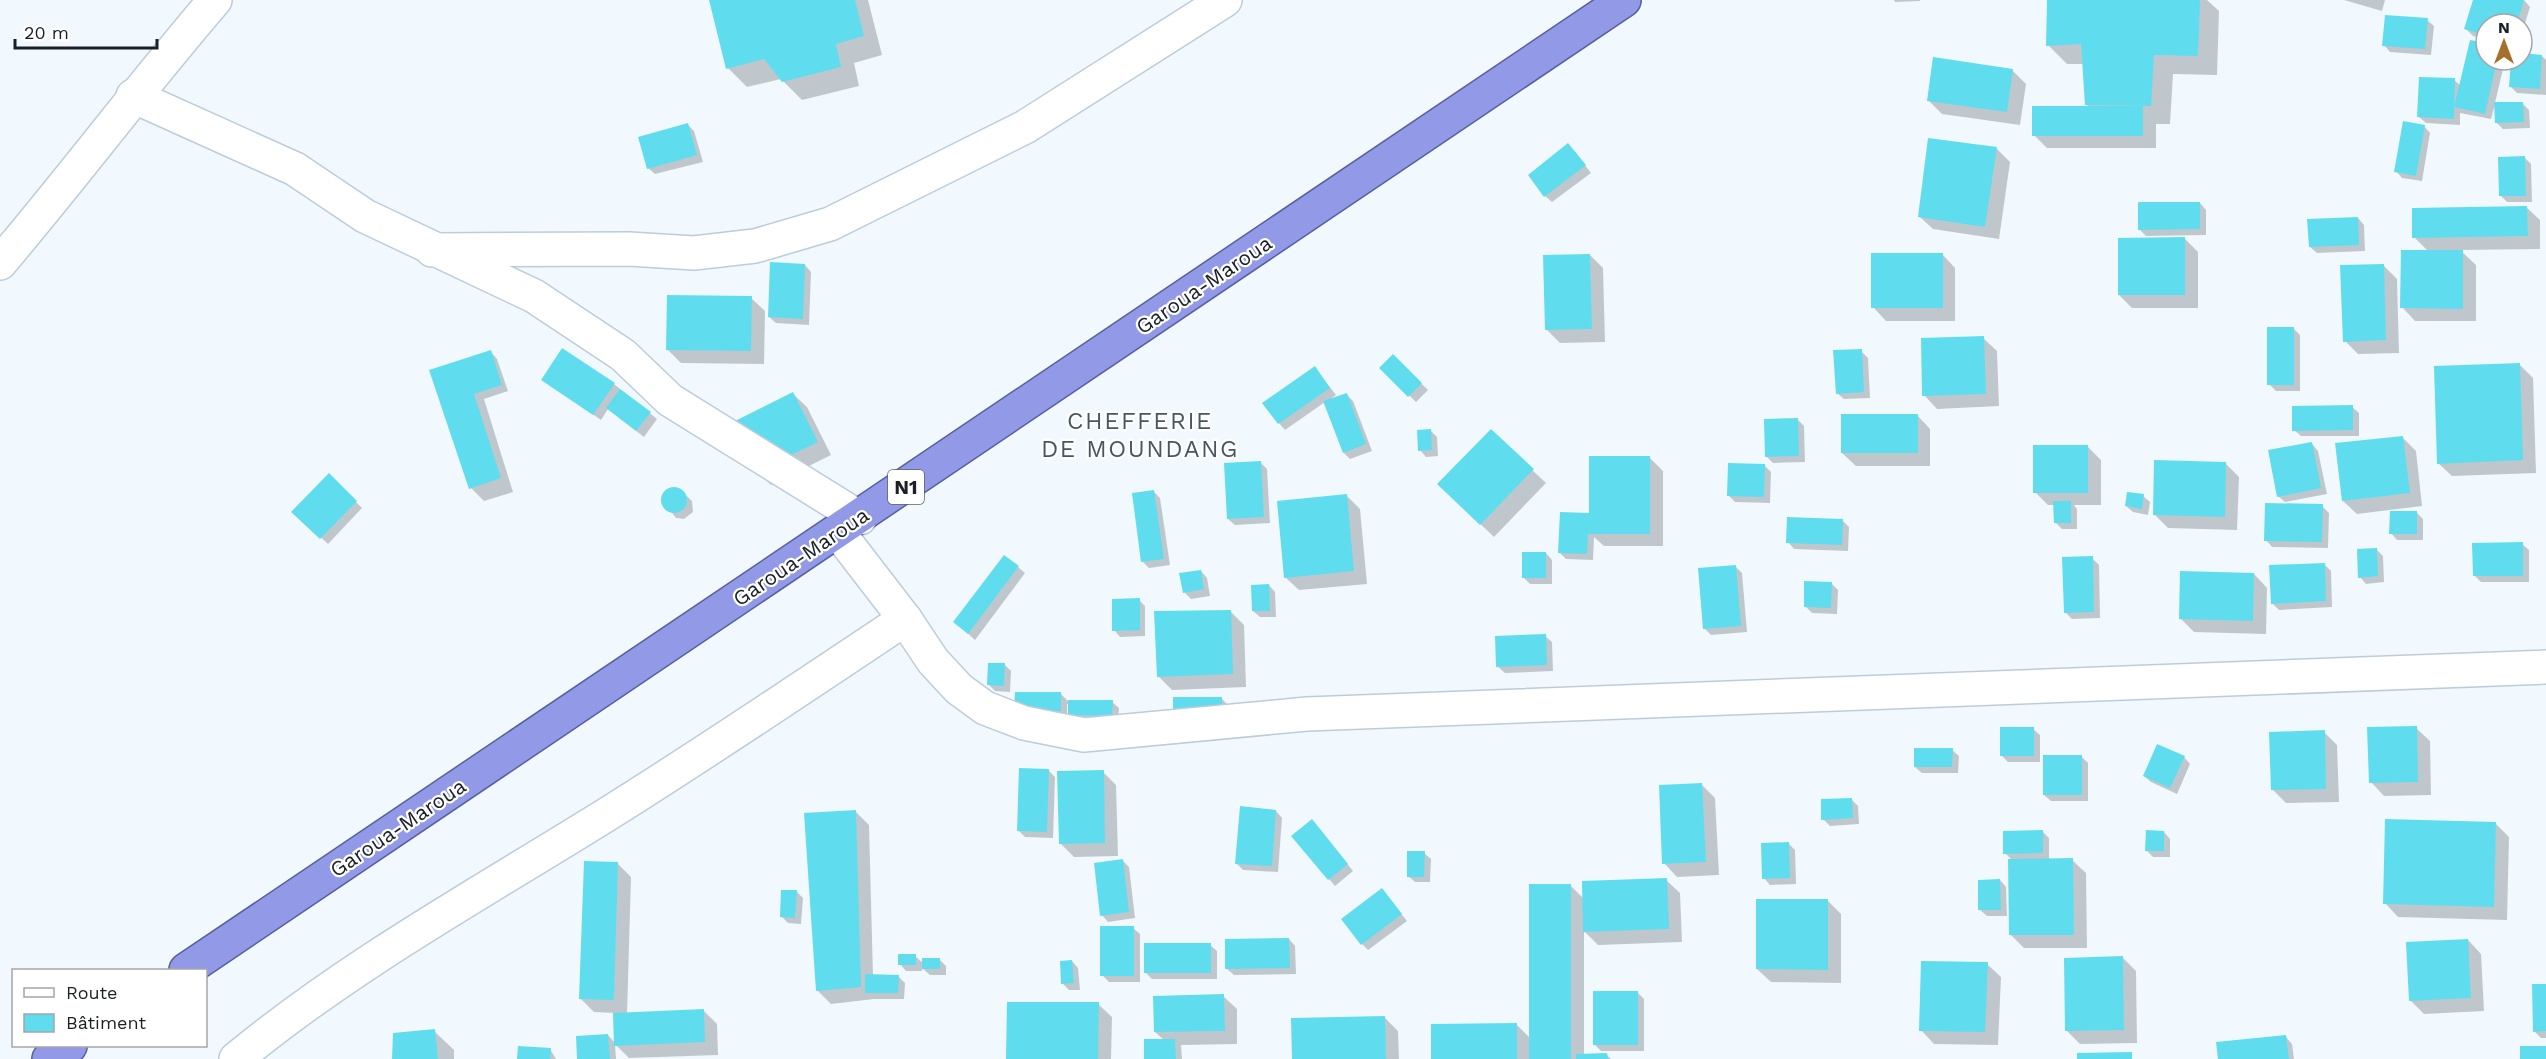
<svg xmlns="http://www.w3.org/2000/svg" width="2546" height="1059" font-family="'Work Sans',sans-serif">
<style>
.shadow{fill:#0003}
.building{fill:#5fddee}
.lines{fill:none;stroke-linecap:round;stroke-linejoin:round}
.minor-casing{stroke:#bbcddb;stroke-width:36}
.secondary-casing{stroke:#bbcddb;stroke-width:36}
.trunk-casing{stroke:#565f9f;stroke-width:36}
.minor{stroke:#fff;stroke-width:33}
.secondary{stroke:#fff;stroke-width:33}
.trunk{stroke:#929ae7;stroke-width:33}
.labels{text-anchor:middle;stroke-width:4.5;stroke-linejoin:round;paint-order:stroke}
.shield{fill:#fff;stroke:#5f6366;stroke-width:1.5}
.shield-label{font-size:20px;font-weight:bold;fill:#1a2025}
.street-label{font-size:21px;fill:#1a2025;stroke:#fff}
.quarter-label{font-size:24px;letter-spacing:1.5px;fill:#475662;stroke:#fff}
</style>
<rect width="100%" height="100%" fill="#f1f9ff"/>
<g class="shadow">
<path d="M711 0H868L882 55 854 63 859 86 802 100 781 79 747 87 728 68Z"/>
<path d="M1894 0H1920V1L1895 2Z"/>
<path d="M2049 0H2207L2219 11 2217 75 2173 74 2170 124H2156V148H2047L2034 135 2090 108 2086 104 2084 64H2067L2048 45Z"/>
<path d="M2344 0H2385L2382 11Z"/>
<path d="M2475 0H2524L2530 7 2522 33V24H2486V40L2473 36 2466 29Z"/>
<path d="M2427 20 2434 26 2431 55 2390 52 2384 45Z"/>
<path d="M2486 45V60H2505L2495 103H2522L2529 110 2530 128 2503 129 2496 122 2495 104 2491 119 2460 113V125L2426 123 2419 117 2454 80 2461 86Z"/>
<path d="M2522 55 2542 56 2546 60V95L2517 93 2510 86 2512 60H2522Z"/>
<path d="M2012 70 2026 84 2020 125 1942 114 1928 100Z"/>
<path d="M688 125 694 131 703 162 655 174 648 168Z"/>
<path d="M2424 126 2430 133 2422 181 2402 178 2396 171Z"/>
<path d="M1997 149 2010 162 1999 239 1933 229 1919 216Z"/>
<path d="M1575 152 1591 173 1552 202 1545 196Z"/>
<path d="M2525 158 2531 164 2532 202H2507L2500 195Z"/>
<path d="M2200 203 2206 210V235L2146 236 2139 229Z"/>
<path d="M2526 207 2540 220V249L2460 250 2476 265V321H2415L2402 307 2428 251 2414 237Z"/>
<path d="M2358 218 2364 225 2365 251 2317 253 2310 247Z"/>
<path d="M2184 238 2198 252V308H2132L2119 295Z"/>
<path d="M1942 254 1955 268V321H1886L1873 307Z"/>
<path d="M1590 255 1603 268 1605 342 1560 343 1546 329Z"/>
<path d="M805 265 811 272 809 325 776 323 769 317Z"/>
<path d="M2383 265 2397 279 2399 353 2358 354 2345 341Z"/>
<path d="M751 298 765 311 764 364 681 363 668 350Z"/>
<path d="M2293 328 2300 335V391H2276L2269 384Z"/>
<path d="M1983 338 1997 351 1999 406 1937 409 1924 395Z"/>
<path d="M1861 351 1868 358 1870 398 1844 399 1837 393Z"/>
<path d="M491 352 497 359 508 391 484 399 513 492 484 501 471 488 442 404Z"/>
<path d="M1393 356 1428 390 1416 402 1381 368Z"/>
<path d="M2519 364 2533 378 2536 473 2452 476 2438 463Z"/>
<path d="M1315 368 1336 395 1329 400 1346 394 1353 401 1372 451 1350 459 1344 453 1325 402 1285 430 1279 423Z"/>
<path d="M543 380 614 384 657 419 644 437 608 409 601 420Z"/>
<path d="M793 394 807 407 831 455 771 485 757 471Z"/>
<path d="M2352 407 2359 413V436H2301L2294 430Z"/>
<path d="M1917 415 1930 429V466H1856L1842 453Z"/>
<path d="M1797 419 1804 426 1805 462 1773 463 1767 457Z"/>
<path d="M1430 430 1437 437 1438 456 1426 457 1420 450Z"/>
<path d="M1491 431 1546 483 1494 537 1452 497Z"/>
<path d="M2403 438 2416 451 2422 506 2357 514 2343 501Z"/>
<path d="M2312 444 2318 451 2327 494 2285 502 2278 496Z"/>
<path d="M2087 446 2101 460V505H2074L2077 509V529H2062L2056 523 2055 505H2048L2035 492Z"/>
<path d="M1650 458 1663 471V546H1604L1594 537 1593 560 1566 559 1560 553 1590 515Z"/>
<path d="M1261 463 1267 469 1270 523 1235 525 1228 519Z"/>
<path d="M2225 463 2239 477 2237 530 2168 528 2154 514Z"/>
<path d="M1765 466 1771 472 1770 503 1735 502 1728 495Z"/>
<path d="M329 475 362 508 328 544 293 512Z"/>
<path d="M671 489H679L692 501 693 512 684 519 676 518 662 500 664 494Z"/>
<path d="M1154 492 1160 498 1170 565 1149 568 1142 561Z"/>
<path d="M1347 496 1360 509 1367 584 1299 590 1285 577Z"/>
<path d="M2143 496 2150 502 2148 515 2133 512 2126 506Z"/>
<path d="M2322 506 2329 513 2328 548 2272 547 2266 540Z"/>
<path d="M2416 512 2423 519V540H2397L2391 533Z"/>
<path d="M1843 521 1849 527 1848 551 1794 549 1788 542Z"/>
<path d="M2522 544 2529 550V582H2481L2474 575Z"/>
<path d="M2376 549 2383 556 2384 582 2366 584 2360 577Z"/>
<path d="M1546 553 1552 560V584H1530L1524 578Z"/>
<path d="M2092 558 2099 565 2100 618 2072 619 2065 612Z"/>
<path d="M2324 564 2331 571 2332 607 2279 610 2272 603Z"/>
<path d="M1018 567 1025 573 975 640 955 622Z"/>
<path d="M1736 567 1742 573 1747 632 1711 635 1704 628Z"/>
<path d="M1201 571 1207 578 1210 596 1191 599 1185 593Z"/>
<path d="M2254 574 2267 588 2266 634 2194 632 2181 619Z"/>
<path d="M1831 583 1838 590 1837 614 1812 613 1806 607Z"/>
<path d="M1269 585 1275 592 1276 617H1260L1253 611Z"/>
<path d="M1139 600 1145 606V636L1120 637 1114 630Z"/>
<path d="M1230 611 1244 625 1246 687 1172 690 1158 676Z"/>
<path d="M1545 636 1552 642 1553 671 1505 673 1498 667Z"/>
<path d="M1005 665 1011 671 1010 692 995 691 989 685Z"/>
<path d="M1061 694 1068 701 1112 702 1119 708 1118 722 1077 721 1070 715V704H1067V717L1022 716Z"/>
<path d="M1222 699 1228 705 1175 711Z"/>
<path d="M2416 728 2430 741 2431 795 2384 796 2371 782Z"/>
<path d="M2033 729 2040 735V762H2008L2002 756Z"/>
<path d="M2324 732 2337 745 2339 802 2286 803 2272 789Z"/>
<path d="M1952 750 1959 756 1958 773H1922L1915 767Z"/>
<path d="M2082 757 2088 763V801H2051L2044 795Z"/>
<path d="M2184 757 2190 764 2177 794 2151 782 2144 776Z"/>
<path d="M1048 770 1055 777 1053 838 1025 837 1018 830Z"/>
<path d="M1103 772 1116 785 1118 856 1074 857 1061 844Z"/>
<path d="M1701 784 1715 798 1719 875 1677 877 1664 863Z"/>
<path d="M1851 799 1858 806 1859 824 1830 826 1823 819Z"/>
<path d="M855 811 869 825 873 976H898L905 983 904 999H874L831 1004 818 991Z"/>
<path d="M1276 811 1282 818 1278 872 1243 870 1236 863Z"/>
<path d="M2496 824 2509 837 2507 920 2398 917 2385 903Z"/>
<path d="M1319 828 1353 871 1335 886 1293 836Z"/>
<path d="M2043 832 2049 838V860H2072L2086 873 2087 948H2024L2010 934 2013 861 2005 853Z"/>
<path d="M2164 832 2170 839V857H2153L2146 850Z"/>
<path d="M1788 843 1795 850 1796 884 1770 885 1764 878Z"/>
<path d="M1424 853 1431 859 1430 882H1415L1408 876Z"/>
<path d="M1123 861 1129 867 1135 918 1108 922 1102 915Z"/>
<path d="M618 864 631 877 627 1014 704 1011 717 1024 718 1055 629 1058 615 1044 616 1059H579L608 1035 615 1043V1013L594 1012 581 999Z"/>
<path d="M1666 880 1680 893 1682 942 1598 945 1584 931V1056L1607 1055 1611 1059H1433L1516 1024 1530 1038 1570 885 1584 899Z"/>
<path d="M2000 880 2006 887 2007 916H1987L1980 910Z"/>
<path d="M796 891 803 898 801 924 788 923 782 917Z"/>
<path d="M1388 897 1407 921 1368 950 1362 944Z"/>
<path d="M1828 901 1841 914V983L1771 982 1757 969Z"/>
<path d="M1133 928 1140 934V982H1109L1102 975Z"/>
<path d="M1289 939 1295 946 1296 974 1234 975 1227 969Z"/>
<path d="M2468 940 2481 954 2484 1011 2424 1014 2410 1000Z"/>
<path d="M1210 945 1217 951V979H1152L1146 973Z"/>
<path d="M915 956 923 963 939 959 946 966V975H930L922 968V971H906L900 964Z"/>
<path d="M2122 957 2136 971 2137 1043 2080 1044 2067 1031Z"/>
<path d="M1072 961 1078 968 1080 990H1069L1063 984Z"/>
<path d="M1987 964 2001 977 1998 1045 1934 1044 1921 1030Z"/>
<path d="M2546 985V1038H2541L2535 1032Z"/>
<path d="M1637 992 1644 999V1051H1601L1594 1044Z"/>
<path d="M1223 996 1237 1009V1044L1181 1045 1182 1059H1146L1164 1040 1155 1032Z"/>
<path d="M1098 1004 1112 1017 1111 1059H1008Z"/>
<path d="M1384 1017 1398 1031 1399 1059H1293Z"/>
<path d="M434 1031 454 1050V1059H394Z"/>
<path d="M2286 1037 2292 1044 2294 1059H2219Z"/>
<path d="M550 1049 556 1059H519Z"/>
</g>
<g class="building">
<path d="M709 0H855L864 36 836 44 841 67 782 82 764 59 726 69Z"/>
<path d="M2047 0H2200L2198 56 2154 55 2151 106 2085 105 2081 44 2046 46Z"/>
<path d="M2473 0H2524L2517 24H2486V36L2464 29Z"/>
<path d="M2385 15 2428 18 2425 49 2382 46Z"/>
<path d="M2470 40 2486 43V60H2497L2485 114 2454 107Z"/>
<path d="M2522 53 2542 55 2540 89 2509 87 2511 60H2522Z"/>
<path d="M1933 57 2013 69 2007 112 1927 101Z"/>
<path d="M2419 77 2455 78 2454 119 2417 117Z"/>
<path d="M2494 102H2523L2524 122 2495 123Z"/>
<rect x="2032" y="106" width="111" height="30"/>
<path d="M2403 121 2425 125 2416 176 2394 172Z"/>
<path d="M688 123 697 155 647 169 638 137Z"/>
<path d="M1928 138 1997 147 1985 227 1918 217Z"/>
<path d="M1568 143 1586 165 1544 197 1528 175Z"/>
<path d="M2525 156 2526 196H2499L2498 157Z"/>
<path d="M2138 202H2200V229L2138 230Z"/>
<path d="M2527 206 2528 236 2412 238V208Z"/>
<path d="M2358 217 2359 245 2309 247 2307 219Z"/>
<path d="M2185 237V295H2118V238Z"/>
<path d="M2401 250H2463V309L2400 308Z"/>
<rect x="1871" y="253" width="72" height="55"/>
<path d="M1590 254 1592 329 1545 330 1543 255Z"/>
<path d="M770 262 805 264 803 319 768 317Z"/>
<path d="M2384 264 2386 340 2343 342 2340 265Z"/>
<path d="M667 295 752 296 751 351 666 350Z"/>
<rect x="2267" y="327" width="27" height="58"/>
<path d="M1984 336 1986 394 1922 396 1921 338Z"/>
<path d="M562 348 615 383 593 415 541 380Z"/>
<path d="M1862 349 1864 392 1836 394 1833 350Z"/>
<path d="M491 350 502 385 474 394 501 478 469 489 429 370Z"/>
<path d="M1393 354 1422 383 1408 397 1379 368Z"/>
<path d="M2520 363 2523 460 2437 464 2434 366Z"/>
<path d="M1315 366 1330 388 1278 424 1262 403Z"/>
<path d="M620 389 651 412 636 431 606 408Z"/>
<path d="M793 392 818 442 756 472 731 423Z"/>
<path d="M1347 393 1366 444 1343 453 1323 401Z"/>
<path d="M2353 405V430L2292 431V406Z"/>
<rect x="1841" y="414" width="77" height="39"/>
<path d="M1798 418 1799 456 1765 457 1764 419Z"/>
<path d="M1431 429 1432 450 1418 451 1417 430Z"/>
<path d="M1491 429 1534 469 1480 525 1437 484Z"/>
<path d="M2403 436 2410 493 2342 501 2335 443Z"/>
<path d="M2312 442 2321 488 2277 497 2268 450Z"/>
<rect x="2033" y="445" width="55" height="48"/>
<path d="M1589 456H1650V534H1588L1587 554 1558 553 1560 512 1589 513Z"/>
<path d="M2154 460 2226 462 2225 517 2153 515Z"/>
<path d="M1261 461 1264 517 1227 519 1224 463Z"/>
<path d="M1728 463 1765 464 1764 497 1727 496Z"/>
<path d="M329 473 357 501 320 539 291 512Z"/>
<circle cx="674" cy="500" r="13"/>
<path d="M1154 490 1164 559 1141 562 1132 493Z"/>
<path d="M2127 492 2144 494 2142 509 2125 506Z"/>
<path d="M1347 494 1354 571 1284 578 1277 501Z"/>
<path d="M2053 501H2071V523H2054Z"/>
<path d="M2265 503 2323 504 2322 542 2264 541Z"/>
<path d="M2390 511H2417V534H2389Z"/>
<path d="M1787 517 1843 519 1842 545 1786 543Z"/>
<path d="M2523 542V576H2473L2472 543Z"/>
<path d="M2377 548 2378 576 2358 578 2357 549Z"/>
<rect x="1522" y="552" width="24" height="26"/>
<path d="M1004 555 1019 566 968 634 953 622Z"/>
<path d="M2093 556 2094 612 2064 613 2062 557Z"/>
<path d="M2325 563 2326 601 2271 604 2269 565Z"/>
<path d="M1736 565 1741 626 1703 629 1698 568Z"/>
<path d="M1201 570 1204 589 1183 593 1179 573Z"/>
<path d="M2180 571 2254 573 2253 621 2179 619Z"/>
<path d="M1804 581 1832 582 1831 608 1804 607Z"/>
<path d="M1269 584 1270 611H1252L1251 585Z"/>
<path d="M1140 598V630L1112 631V599Z"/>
<path d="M1231 610 1233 674 1157 677 1154 611Z"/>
<path d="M1546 634 1547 665 1496 667 1495 636Z"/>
<path d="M988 663H1005L1004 686 987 685Z"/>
<path d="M1015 692H1061V711L1014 710Z"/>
<rect x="1173" y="697" width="49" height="14"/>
<path d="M1068 700H1113L1112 716 1068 715Z"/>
<path d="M2417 726 2418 782 2369 783 2367 727Z"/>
<rect x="2000" y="727" width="34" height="29"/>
<path d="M2325 730 2326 789 2271 790 2269 732Z"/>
<path d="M2157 744 2185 756 2170 788 2143 776Z"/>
<path d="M1914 748H1953L1952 767H1914Z"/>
<rect x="2043" y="755" width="39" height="40"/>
<path d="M1019 768 1049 769 1047 832 1017 831Z"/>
<path d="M1104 770 1105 843 1059 844 1057 771Z"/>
<path d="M1702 783 1706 862 1662 864 1659 785Z"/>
<path d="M1852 798 1853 818 1821 820V799Z"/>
<path d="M1240 806 1276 810 1272 866 1235 864Z"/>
<path d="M856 810 861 987 816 991 804 813Z"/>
<path d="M1312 819 1348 864 1328 880 1291 836Z"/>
<path d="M2385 819 2496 822 2494 907 2383 904Z"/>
<path d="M2043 830V853L2003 854V831Z"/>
<path d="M2146 830 2164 831V851H2145Z"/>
<path d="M1789 842 1790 878 1762 879 1761 843Z"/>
<path d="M1407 851H1425L1424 877H1407Z"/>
<path d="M2073 858 2074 935H2009L2008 859Z"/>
<path d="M1123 859 1129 912 1100 916 1094 863Z"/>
<path d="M584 861 618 862 614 1000 579 999Z"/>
<path d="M1667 878 1669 929 1583 932 1582 881Z"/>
<path d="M2000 879 2001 910H1978V880Z"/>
<rect x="1529" y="884" width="42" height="175"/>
<path d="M1382 888 1402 914 1361 945 1341 919Z"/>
<path d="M781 890H797L795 918 780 917Z"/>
<path d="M1756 899H1828V970L1756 969Z"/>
<rect x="1100" y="926" width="34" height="50"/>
<path d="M1289 938 1290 968 1225 969V939Z"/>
<path d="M2468 939 2471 998 2409 1001 2406 942Z"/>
<rect x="1144" y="943" width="67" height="30"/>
<rect x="898" y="954" width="18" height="11"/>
<path d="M2123 956 2124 1030 2065 1031 2064 958Z"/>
<rect x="922" y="958" width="18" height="11"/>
<path d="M1072 960 1074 983 1061 984 1060 961Z"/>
<path d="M1921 961 1988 962 1985 1032 1919 1031Z"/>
<path d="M865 974 899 975 898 993H865Z"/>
<path d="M2532 984H2546V1031L2533 1032Z"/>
<rect x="1593" y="991" width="45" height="54"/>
<path d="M1224 994 1225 1031 1154 1032 1153 996Z"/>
<path d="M1007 1002H1099L1098 1059H1006Z"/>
<path d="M704 1009 705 1042 614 1046 613 1013Z"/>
<path d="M1385 1016 1386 1059H1292L1291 1018Z"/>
<path d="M1517 1023V1059H1431V1024Z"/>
<path d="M435 1029 438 1059H392L393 1033Z"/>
<path d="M608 1034 610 1059H577L576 1036Z"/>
<path d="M2286 1035 2289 1059H2218L2216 1042Z"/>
<path d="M1144 1039H1175L1176 1059H1144Z"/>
<path d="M518 1046 551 1048 550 1059H517Z"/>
<rect x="2520" y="1046" width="26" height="13"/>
<path d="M2132 1052V1059H2077V1053Z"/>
<path d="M1607 1053 1608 1059H1576V1054Z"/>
</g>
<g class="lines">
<g class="minor-casing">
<g id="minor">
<path d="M133 96 295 169 365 216 534 296 623 355 670 400 860 518"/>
<path d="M432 250 629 249 694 253 755 246 830 224 1025 127 1225 0"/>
<path d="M0 263C73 177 141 86 215 0"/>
<path d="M236 1059C350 965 481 893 606 815 707 752 806 685 905 619"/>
</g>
</g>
<g class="secondary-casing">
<path id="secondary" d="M838 532 905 619 933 661 959 689 985 708 1024 723 1084 735 1307 714 2546 667"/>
</g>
<g class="trunk-casing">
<g id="trunk">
<path d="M186 970 1624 0"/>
<path d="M49 1059 70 1046"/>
</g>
</g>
<use href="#minor" class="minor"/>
<use href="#secondary" class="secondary"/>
<use href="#trunk" class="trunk"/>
</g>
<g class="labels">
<rect class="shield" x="888" y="470" width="36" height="34" rx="4.5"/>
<g class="shield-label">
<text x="906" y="494">N1</text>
</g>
<g class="street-label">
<text transform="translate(1204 285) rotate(-34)" y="7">Garoua-Maroua</text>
<text transform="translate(801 557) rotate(-34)" y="7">Garoua-Maroua</text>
<text transform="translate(398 828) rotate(-34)" y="7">Garoua-Maroua</text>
</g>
<g class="quarter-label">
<text x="1140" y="429">CHEFFERIE<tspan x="1140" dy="28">DE MOUNDANG</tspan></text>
</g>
</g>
<rect x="12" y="969" width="195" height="78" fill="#ffffff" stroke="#a3a6a8" stroke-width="1.5"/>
<rect x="24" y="988" width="30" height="9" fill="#ffffff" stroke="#a3a6a8" stroke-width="1.5"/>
<text x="66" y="999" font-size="18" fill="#1a2025">Route</text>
<rect x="24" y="1014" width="30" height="18" fill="#5fddee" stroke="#a3a6a8" stroke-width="1.5"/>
<text x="66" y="1029" font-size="18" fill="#1a2025">Bâtiment</text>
<g transform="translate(2504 42)"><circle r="28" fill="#ffffff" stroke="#a3a6a8" stroke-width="1.5"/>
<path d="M0-4.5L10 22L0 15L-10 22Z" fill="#a76f2c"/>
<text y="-9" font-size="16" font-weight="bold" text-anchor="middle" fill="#1a2025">N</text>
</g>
<path d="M15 39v9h142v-9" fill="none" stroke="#1a2025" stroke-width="3"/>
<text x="24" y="39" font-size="18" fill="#1a2025" stroke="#ffffff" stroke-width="4.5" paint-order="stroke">20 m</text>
</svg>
